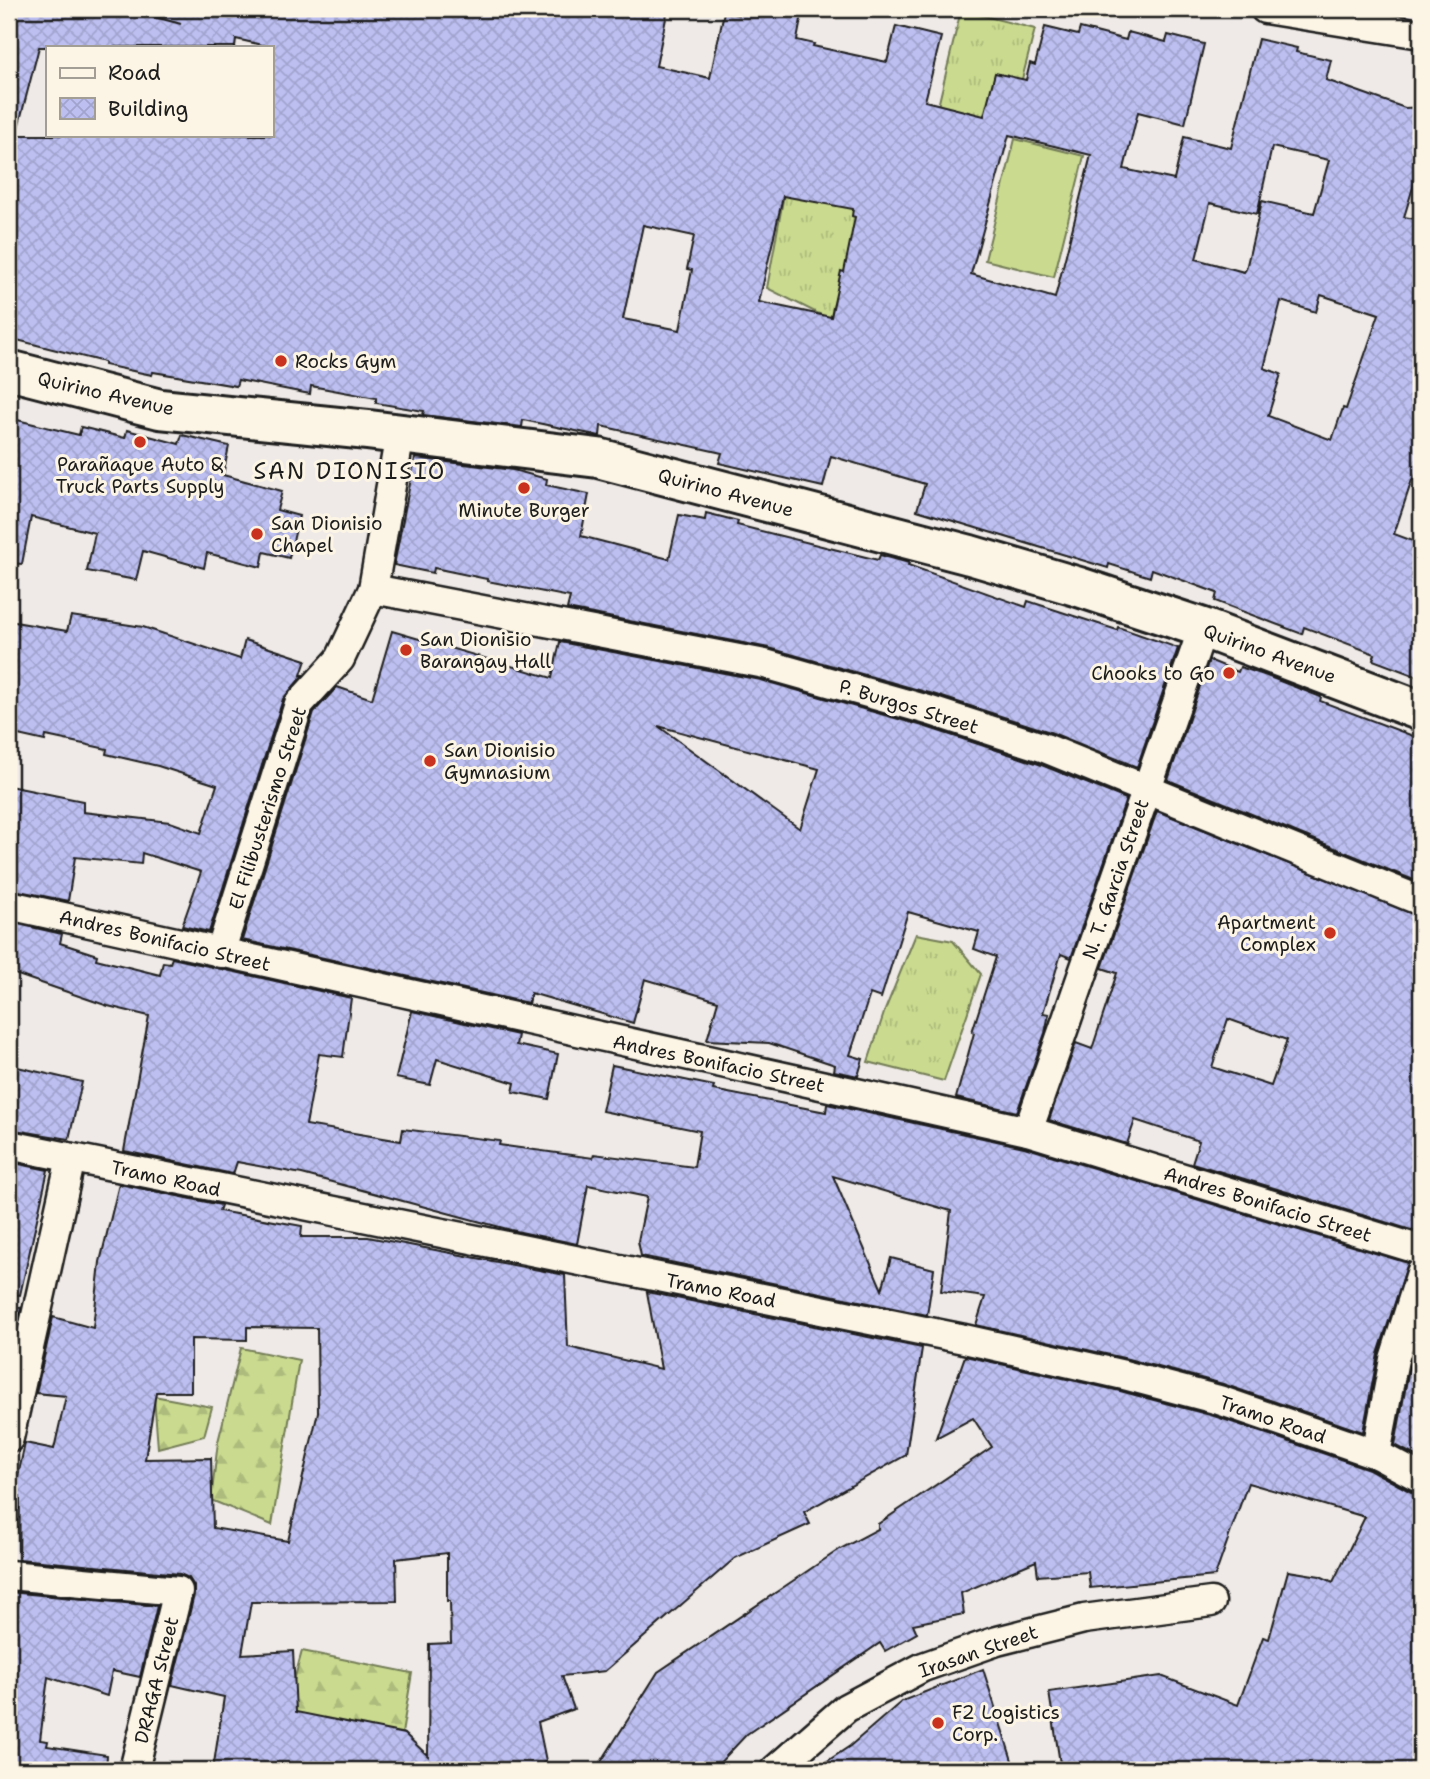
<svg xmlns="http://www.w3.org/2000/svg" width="1430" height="1779" font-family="'Shantell Sans',sans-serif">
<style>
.grass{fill:url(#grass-tufts);stroke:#737c56;stroke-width:2}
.forest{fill:url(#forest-firs);stroke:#737c56;stroke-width:2}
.pitch{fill:#cadb8f;stroke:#737c56;stroke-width:2}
.building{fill:url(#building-cross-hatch);stroke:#1c1c1c;stroke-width:2;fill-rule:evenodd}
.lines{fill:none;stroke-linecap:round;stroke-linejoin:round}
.street-casing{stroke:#1c1c1c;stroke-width:33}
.secondary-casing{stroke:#1c1c1c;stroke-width:44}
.street{stroke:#fcf5e5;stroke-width:28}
.secondary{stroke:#fcf5e5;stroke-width:38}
.poi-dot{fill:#c8321e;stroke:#fcf5e5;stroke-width:2.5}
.labels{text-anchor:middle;stroke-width:6;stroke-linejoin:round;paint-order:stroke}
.poi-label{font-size:19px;fill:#1c1c1c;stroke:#fcf5e5;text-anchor:start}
.street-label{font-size:19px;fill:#1c1c1c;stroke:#fcf5e5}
.quarter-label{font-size:23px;letter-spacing:2px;fill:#1c1c1c;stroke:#fcf5e5}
</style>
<defs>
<pattern id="grass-tufts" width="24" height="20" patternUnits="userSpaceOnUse" patternTransform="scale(1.75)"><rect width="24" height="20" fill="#cadb8f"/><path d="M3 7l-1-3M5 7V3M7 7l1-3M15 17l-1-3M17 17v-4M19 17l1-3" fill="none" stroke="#adbb7b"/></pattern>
<pattern id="forest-firs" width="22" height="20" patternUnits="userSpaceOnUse" patternTransform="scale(1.75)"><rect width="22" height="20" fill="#cadb8f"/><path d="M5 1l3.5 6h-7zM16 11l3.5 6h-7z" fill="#adbb7b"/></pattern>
<pattern id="building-cross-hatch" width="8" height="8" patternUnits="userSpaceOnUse" patternTransform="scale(1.75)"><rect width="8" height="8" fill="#bdbff1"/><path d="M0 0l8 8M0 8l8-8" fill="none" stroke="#a2a4ce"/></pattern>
</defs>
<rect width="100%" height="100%" fill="#efeae7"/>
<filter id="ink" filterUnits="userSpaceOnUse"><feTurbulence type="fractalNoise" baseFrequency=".0143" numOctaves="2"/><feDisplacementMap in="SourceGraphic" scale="14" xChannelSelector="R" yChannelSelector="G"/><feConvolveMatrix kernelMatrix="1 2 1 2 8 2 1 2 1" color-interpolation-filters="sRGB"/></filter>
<g filter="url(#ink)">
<g class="grass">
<path d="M961 10 1035 29 985 222 915 203Z"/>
<path d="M806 73 931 108 851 330 767 288Z"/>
<path d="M916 934 953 941 981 974 944 1081 868 1062 885 1010Z"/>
</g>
<g class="forest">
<path d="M241 1348 299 1360 272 1525 211 1500 218 1442Z"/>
<path d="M154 1396 212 1407 204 1436 158 1448Z"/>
<path d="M302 1651 412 1673 396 1770H270Z"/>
</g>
<path class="pitch" d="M1015 139 1084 156 1054 277 985 260Z"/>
<g class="building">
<path d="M9 9H124L181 24 156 17 158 9H668L656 66 710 78 724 12 738 15 740 9H803L797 40 814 44 813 46 887 62 896 26 941 37 925 101 984 116 995 73 1026 80 1030 63 1035 65 1045 27 1078 35 1080 28 1126 40 1128 32 1166 42 1168 35 1204 44 1185 124 1138 112 1124 169 1174 180 1184 137 1231 148 1258 39 1297 48 1296 52 1331 60 1326 80 1405 108 1421 107V161L1404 217 1421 220V461L1414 480H1412L1394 534 1421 544V678L1373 660 1375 654 1304 627 1302 634 1215 601 1217 593 1152 569 1150 577 1109 564 1108 568 917 510 925 484 831 456 823 487 719 463 722 453 601 426 600 436 523 420 522 427 423 415 424 411 376 403V398L311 386 310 394 238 380 236 386 153 372 152 375 104 365V362L9 338V135H271V47L236 39 235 47H39L18 128 9 127ZM1009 135 1091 155 1055 298 971 274ZM1272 147 1329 160 1314 213 1262 201 1246 269 1244 272 1196 259 1210 203 1257 214ZM783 196 853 209 852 216 855 217 844 272 841 271 831 317 759 302ZM643 225 694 236 687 269 692 270 680 330 623 319ZM1321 295 1379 314 1346 409 1343 408 1332 440 1268 416 1281 374 1264 368 1281 301 1316 312Z"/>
<path d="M9 418 79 435 81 427 125 438 127 430 179 444 182 435 229 446 223 475 282 491 277 510 299 516 289 558 264 552 261 567 207 553 204 568 143 551 136 580 87 571 95 533 31 517 22 564 9 563Z"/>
<path d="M415 458 513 470 547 479 546 485 589 494 581 536 669 559 679 515 705 520 706 513 738 521 737 525 878 560 880 555 909 563 908 565 1026 607 1028 601 1117 630 1118 627 1178 648 1137 767 1050 732 933 694 769 648 567 609 570 597 487 581V579L434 568 433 573 394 565Z"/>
<path d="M71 616 143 627 240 659 245 640 306 660 301 675H303L283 699 209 932 182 926 201 872 142 853 141 864 75 857 68 901 9 889V786L83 801V812L170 822 201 833 217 785 158 766 106 754 107 749 46 736 45 741 9 733V693L15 663 14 660 9 659V621L67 631Z"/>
<path d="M392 631 552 678 560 642 761 680 923 726 1039 764 1126 799 1071 958 1061 954 1043 1013 1049 1014 1045 1033 1017 1112 956 1098 974 1033 972 1032 996 957 974 949 979 932 908 912 881 998 870 994 850 1055 863 1059 858 1076 834 1071 835 1065 769 1043 707 1040 718 1001 645 979 633 1023 531 993 528 1003 242 940 314 712 337 687 372 699ZM658 726 819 769 800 829Z"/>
<path d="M1209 660 1238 672 1240 667 1264 675 1321 697 1320 701 1421 739V883L1168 780Z"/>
<path d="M1157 811 1421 917V1233L1192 1163 1199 1141 1135 1120 1127 1144 1049 1120 1076 1043 1092 1049 1117 973 1102 968ZM1228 1019 1287 1040 1271 1086 1212 1067Z"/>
<path d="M9 922 62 934 60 943 97 955 96 959 160 975 163 962 170 963 172 958 351 998 343 1057 319 1054 306 1125 401 1141 403 1129 500 1141 499 1145 593 1158 594 1154 694 1167 700 1131 602 1111 612 1065 714 1086 713 1090 826 1112 827 1104 1024 1147 1408 1263 1378 1354 1363 1432 1223 1384 1128 1359 976 1325 985 1297 941 1291 951 1211 833 1176 882 1290 891 1258 934 1269 927 1315 641 1256 638 1241 647 1197 588 1185 577 1244 511 1230 302 1174 237 1162 233 1174 124 1151 149 1016 108 1006 9 972Z"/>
<path d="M412 1011 518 1035 516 1045 558 1054 549 1099 513 1092 515 1083 437 1059 430 1085 396 1078Z"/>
<path d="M9 1065 82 1082 69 1139 9 1129Z"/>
<path d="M9 1162 48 1170 20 1295 9 1294Z"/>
<path d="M119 1184 221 1205 219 1211 302 1226 301 1237H368L565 1275 568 1347 661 1369 647 1292 922 1348 906 1455 804 1512 810 1524 735 1558 605 1671 562 1676 574 1709 538 1722 546 1761 533 1770H213L224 1697 172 1685 194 1595V1586L189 1578 180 1574 19 1559 20 1496 14 1495 25 1443 54 1449 66 1396 36 1393 53 1317 93 1328 100 1262ZM247 1327 317 1328 318 1412 288 1541 213 1528 211 1458 145 1459 156 1392H191V1339L247 1340ZM447 1553V1601H450L451 1643 429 1644 428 1756 405 1734 296 1712 293 1651 242 1654 251 1602 397 1601 396 1559Z"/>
<path d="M9 1305 21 1308 10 1358H9Z"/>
<path d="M1421 1328V1459L1395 1445 1410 1363Z"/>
<path d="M965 1356 1120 1391 1214 1416 1369 1469 1413 1493 1421 1495V1770H1061L1049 1692 1161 1676 1238 1705 1263 1637 1269 1639 1288 1571 1320 1576 1333 1582 1365 1517 1248 1483 1215 1576 1090 1588 1088 1572 1038 1576 1036 1561 961 1593 964 1614 913 1624 917 1633 885 1651 880 1643 747 1734 713 1770H596L658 1672 840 1549 878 1529V1524L992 1447 973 1418 936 1438Z"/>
<path d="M9 1592 157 1606 140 1677 112 1671 107 1696 48 1677 40 1740 48 1741 47 1746 107 1755 106 1770H9Z"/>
<path d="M983 1669 1015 1770H814L850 1746 902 1701Z"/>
</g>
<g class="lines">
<g class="street-casing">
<g id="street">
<path d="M1265 9 1421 34"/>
<path d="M373 589 765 664 928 710 1045 748 1421 901"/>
<path d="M9 905 1028 1131 1421 1250"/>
<path d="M220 953 299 704 340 659 373 589 400 434"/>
<path d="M1028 1131 1203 628"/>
<path d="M9 1145 964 1339 1124 1375 1219 1400 1376 1454 1421 1478"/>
<path d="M9 1438 71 1158"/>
<path d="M1376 1454 1394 1359 1421 1273"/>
<path d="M9 1575 178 1591 134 1770"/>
<path d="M775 1770 846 1708 923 1667 997 1641 1084 1619 1211 1602"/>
</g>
</g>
<g class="secondary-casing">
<path id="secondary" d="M9 370 160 409 368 430 598 458 970 555 1079 587 1203 628 1421 711"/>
</g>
<use href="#street" class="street"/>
<use href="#secondary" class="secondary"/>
</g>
</g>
<g class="poi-dot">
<circle cx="281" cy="361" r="7"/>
<circle cx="140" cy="442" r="7"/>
<circle cx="524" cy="488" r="7"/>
<circle cx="257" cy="534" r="7"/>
<circle cx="406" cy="650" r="7"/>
<circle cx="1229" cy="673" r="7"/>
<circle cx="430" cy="761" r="7"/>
<circle cx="1330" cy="933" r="7"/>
<circle cx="938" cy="1723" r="7"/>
</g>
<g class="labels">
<g class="poi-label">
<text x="295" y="368">Rocks Gym</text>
<text x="140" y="471" text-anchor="middle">Parañaque Auto &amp;<tspan x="140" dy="22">Truck Parts Supply</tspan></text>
<text x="524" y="517" text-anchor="middle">Minute Burger</text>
<text x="271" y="530">San Dionisio<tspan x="271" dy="22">Chapel</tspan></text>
<text x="420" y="646">San Dionisio<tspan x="420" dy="22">Barangay Hall</tspan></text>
<text x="1215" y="680" text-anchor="end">Chooks to Go</text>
<text x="444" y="757">San Dionisio<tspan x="444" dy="22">Gymnasium</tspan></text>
<text x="1316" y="929" text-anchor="end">Apartment<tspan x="1316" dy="22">Complex</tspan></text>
<text x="952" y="1719">F2 Logistics<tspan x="952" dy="22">Corp.</tspan></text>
</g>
<g class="street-label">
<text transform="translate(106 393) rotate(13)" y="7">Quirino Avenue</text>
<text transform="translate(726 492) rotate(15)" y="7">Quirino Avenue</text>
<text transform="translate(1270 653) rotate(20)" y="7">Quirino Avenue</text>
<text transform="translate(909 706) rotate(17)" y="7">P. Burgos Street</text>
<text transform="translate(267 808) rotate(-72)" y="7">El Filibusterismo Street</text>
<text transform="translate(1115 879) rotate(-71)" y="7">N. T. Garcia Street</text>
<text transform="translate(165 940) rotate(13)" y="7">Andres Bonifacio Street</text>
<text transform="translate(719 1063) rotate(12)" y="7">Andres Bonifacio Street</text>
<text transform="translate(166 1178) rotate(12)" y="7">Tramo Road</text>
<text transform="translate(1268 1204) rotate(17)" y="7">Andres Bonifacio Street</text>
<text transform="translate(721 1290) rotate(11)" y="7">Tramo Road</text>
<text transform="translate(1273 1419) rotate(19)" y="7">Tramo Road</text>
<text transform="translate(978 1651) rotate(-19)" y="7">Irasan Street</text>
<text transform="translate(156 1680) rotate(-76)" y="7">DRAGA Street</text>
</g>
<g class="quarter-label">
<text x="350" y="479">SAN DIONISIO</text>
</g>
</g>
<rect width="1430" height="1779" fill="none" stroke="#fcf5e5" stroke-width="35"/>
<rect x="18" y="18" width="1395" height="1744" fill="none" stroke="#1c1c1c" stroke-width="2.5" filter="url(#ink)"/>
<rect x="46" y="46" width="228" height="91" fill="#fcf5e5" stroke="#a29e95" stroke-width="2"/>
<rect x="60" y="68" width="35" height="10" fill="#fcf5e5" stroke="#a29e95" stroke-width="2"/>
<text x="108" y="80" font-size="21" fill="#1c1c1c">Road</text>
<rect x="60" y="98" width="35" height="21" fill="url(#building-cross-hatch)" stroke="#a29e95" stroke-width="2"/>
<text x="108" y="116" font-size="21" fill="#1c1c1c">Building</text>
</svg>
